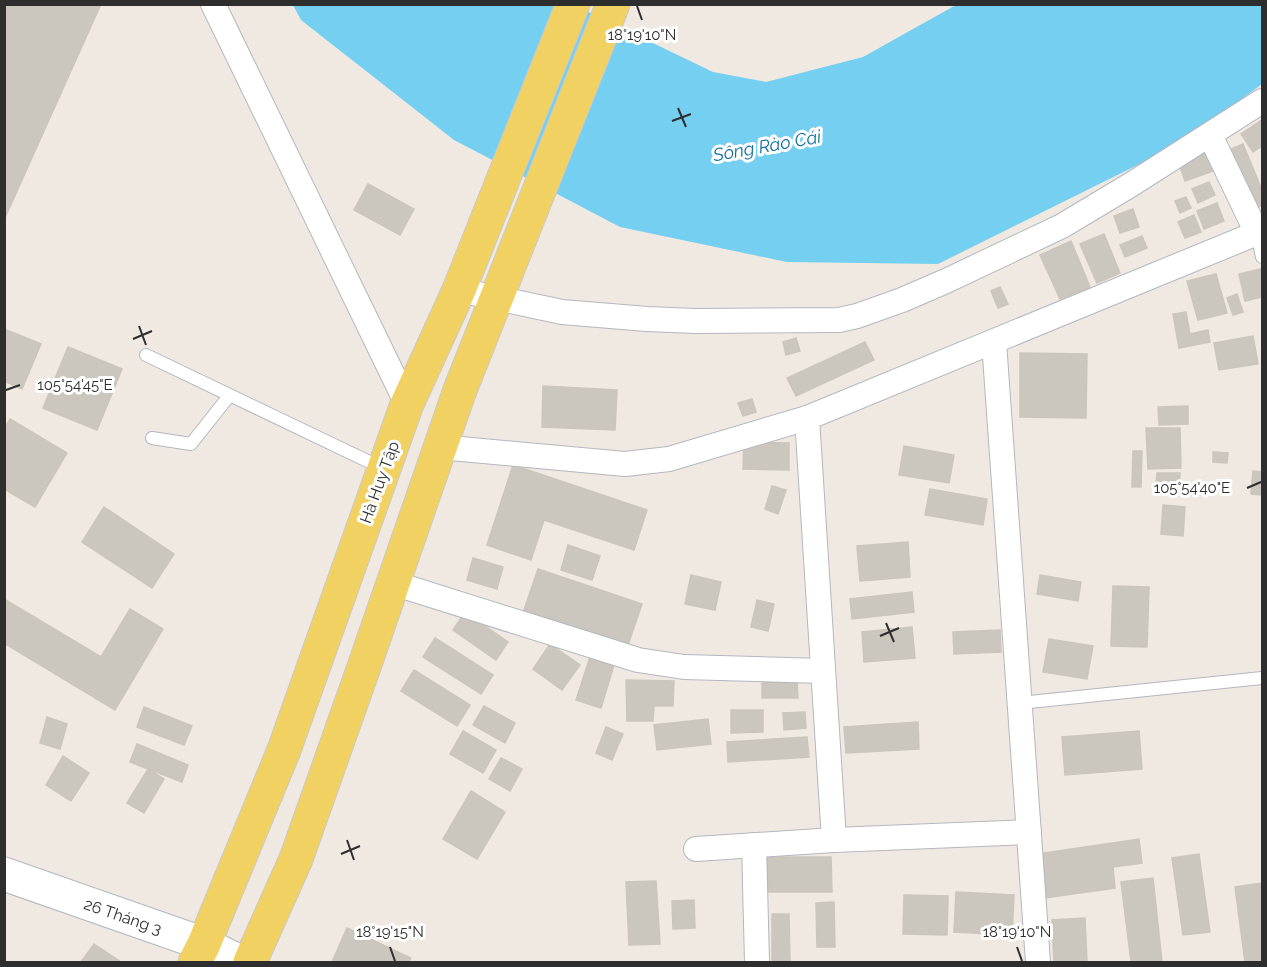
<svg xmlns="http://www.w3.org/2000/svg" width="1267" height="967" font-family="Raleway,sans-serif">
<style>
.water{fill:#75cff0}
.building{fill:#cbc7bf;stroke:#cbc5ba;stroke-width:1.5}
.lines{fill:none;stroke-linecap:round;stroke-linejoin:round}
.lane-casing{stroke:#b4b7c1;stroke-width:14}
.street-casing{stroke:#b4b7c1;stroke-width:26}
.secondary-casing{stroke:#b4b7c1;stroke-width:35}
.primary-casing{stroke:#c9c9c9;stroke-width:35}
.lane{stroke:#fff;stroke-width:12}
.street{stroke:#fff;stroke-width:24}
.secondary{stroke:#fff;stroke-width:33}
.primary{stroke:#f2d163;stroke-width:33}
.ticks{fill:none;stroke:#2e2e2e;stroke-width:2}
.labels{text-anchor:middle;stroke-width:6;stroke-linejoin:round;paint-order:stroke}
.street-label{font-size:16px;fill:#2e2e2e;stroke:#fff}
.water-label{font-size:18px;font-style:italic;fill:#0d6fa3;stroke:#fff}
.ticks-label{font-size:15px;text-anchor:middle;fill:#2e2e2e;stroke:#fff;stroke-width:6;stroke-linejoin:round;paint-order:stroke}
</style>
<rect width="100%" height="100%" fill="#efe9e1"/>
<path class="water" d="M293 5H574L713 72 766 82 863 57 956 5H1262V84L1182 143 938 264 787 262 620 227 454 140 301 20Z"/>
<g class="building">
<path d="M4 4H101L4 220Z"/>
<path d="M1262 120V146L1253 152 1241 134Z"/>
<path d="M1243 144 1262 190V205L1249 211 1224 152Z"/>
<path d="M1205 150 1213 171 1185 181 1178 161Z"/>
<path d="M1209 182 1215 195 1198 203 1192 189Z"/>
<path d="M368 184 414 209 400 235 354 210Z"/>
<path d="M1186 197 1191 208 1180 213 1175 201Z"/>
<path d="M1217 203 1224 221 1204 229 1197 211Z"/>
<path d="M1133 209 1139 227 1120 233 1114 216Z"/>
<path d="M1194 215 1201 232 1185 238 1178 222Z"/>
<path d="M1104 234 1120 273 1097 283 1080 244Z"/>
<path d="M1142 236 1147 248 1125 257 1120 245Z"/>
<path d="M1071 241 1090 287 1060 299 1040 255Z"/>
<path d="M1261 269 1262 278V297L1245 301 1239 274Z"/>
<path d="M1216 274 1227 313 1198 320 1187 281Z"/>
<path d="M1000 287 1008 304 998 308 991 291Z"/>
<path d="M1237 294 1243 312 1233 315 1227 298Z"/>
<path d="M1186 312 1190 334 1208 330 1210 342 1179 348 1173 314Z"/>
<path d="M4 329 41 344 22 389 4 381Z"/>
<path d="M1253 336 1258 364 1219 370 1214 343Z"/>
<path d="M796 338 800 351 786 355 783 342Z"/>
<path d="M865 342 874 360 796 396 787 378Z"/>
<path d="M68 347 122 369 97 430 43 408Z"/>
<path d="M1020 353 1087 354 1086 418 1020 417Z"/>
<path d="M543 386 617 390 615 430 542 427Z"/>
<path d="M752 399 756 412 743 416 738 403Z"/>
<path d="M1188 406V424L1159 425 1158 407Z"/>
<path d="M10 419 67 453 35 507 4 489V429Z"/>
<path d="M1146 428H1180L1181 468 1148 469Z"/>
<path d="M744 442 789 443V470L743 469Z"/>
<path d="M904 446 954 455 949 483 899 475Z"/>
<path d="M1133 451H1142L1141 487H1132Z"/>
<path d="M1213 452 1228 453 1227 463 1213 462Z"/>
<path d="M513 465 647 510 634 550 544 520 531 560 487 545Z"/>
<path d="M1253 471 1262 472V495L1251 494Z"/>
<path d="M1157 473H1180L1179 488H1156Z"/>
<path d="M772 486 786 490 778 514 765 509Z"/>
<path d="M930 489 987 499 983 525 925 515Z"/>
<path d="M1163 505 1185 507 1183 536 1161 534Z"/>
<path d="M104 507 174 554 152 588 82 542Z"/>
<path d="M908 542 910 577 860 581 857 546Z"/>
<path d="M568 545 600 556 592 580 561 570Z"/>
<path d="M473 558 503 567 497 589 467 580Z"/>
<path d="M538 569 642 604 628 645 524 610Z"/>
<path d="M691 575 721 582 715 610 685 604Z"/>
<path d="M1040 575 1081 582 1078 601 1037 594Z"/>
<path d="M1113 586 1149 587 1147 647 1111 646Z"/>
<path d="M912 592 914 612 852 619 850 599Z"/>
<path d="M4 599 101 657 130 609 163 629 115 710 4 643Z"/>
<path d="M757 600 774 604 768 631 751 627Z"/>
<path d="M465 612 508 642 496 660 453 630Z"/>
<path d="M912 627 915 658 864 662 862 632Z"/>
<path d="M1000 630 1001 652 954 654 953 632Z"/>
<path d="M435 638 493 675 481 694 423 657Z"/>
<path d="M1049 639 1093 646 1087 679 1043 672Z"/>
<path d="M550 644 580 665 562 690 533 669Z"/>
<path d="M591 654 615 662 601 708 576 700Z"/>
<path d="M414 670 470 705 457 726 401 691Z"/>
<path d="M626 680 674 681 673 706H654L653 721H627Z"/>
<path d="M797 682 798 698H762V683Z"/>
<path d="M484 706 515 723 505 743 473 725Z"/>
<path d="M144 707 192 726 184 745 137 727Z"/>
<path d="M731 710H763V732L731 733Z"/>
<path d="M805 712 806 728 784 730 783 713Z"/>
<path d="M47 717 67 724 60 749 40 743Z"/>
<path d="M708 719 711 744 657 750 654 725Z"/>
<path d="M918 722 919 749 846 753 844 727Z"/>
<path d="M606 727 623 734 612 760 596 753Z"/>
<path d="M463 731 496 750 483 773 450 754Z"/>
<path d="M1139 731 1142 769 1065 775 1062 737Z"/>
<path d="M807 737 809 757 728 762 727 742Z"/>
<path d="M137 744 188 765 182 782 130 762Z"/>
<path d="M63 756 89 773 71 801 46 785Z"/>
<path d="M501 758 522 769 510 791 489 779Z"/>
<path d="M148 769 164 779 144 813 127 803Z"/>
<path d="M471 791 505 812 477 859 443 839Z"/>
<path d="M1139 839 1142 863 1113 867 1115 888 1045 898 1038 854Z"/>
<path d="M1199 854 1210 932 1183 935 1172 858Z"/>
<path d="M767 857H831L832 892H768Z"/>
<path d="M1153 878 1162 962H1131L1121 882Z"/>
<path d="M656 881 660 944 629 945 626 882Z"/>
<path d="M1262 883V962H1245L1235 887Z"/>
<path d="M956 892 1014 895 1012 935 954 932Z"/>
<path d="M904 895 948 896 947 935 903 934Z"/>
<path d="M694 900 695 928 673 929 672 901Z"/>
<path d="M834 902 835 947H817L816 903Z"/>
<path d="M772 914H789L790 962H772Z"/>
<path d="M1085 918 1087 962H1054L1052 920Z"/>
<path d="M347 928 411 958 409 962H332Z"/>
<path d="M94 944 121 962H81Z"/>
</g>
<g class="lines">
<g class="lane-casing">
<g id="lane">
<path d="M1257 233 1262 257"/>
<path d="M146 355 382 468"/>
<path d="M152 438 191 444 229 396"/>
<path d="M1020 703 1262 678"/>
</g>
</g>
<g class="street-casing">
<g id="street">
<path d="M213 4 407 404"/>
<path d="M1210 135 1257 233"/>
<path d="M459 290 562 312 647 319 695 321 839 320 857 316 902 300 946 281 1062 226 1132 184 1262 101"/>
<path d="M994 342 1038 962"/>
<path d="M807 418 834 840"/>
<path d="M440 447 625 464 669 459 807 418 1262 231"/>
<path d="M393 583 638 660 684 667 823 671"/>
<path d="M754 845 757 962"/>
<path d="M696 849 834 840 1029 832"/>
</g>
</g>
<g class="secondary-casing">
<path id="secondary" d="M4 874 204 944 240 962"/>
</g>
<g class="primary-casing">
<g id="primary">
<path d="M195 962 204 944 284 750 407 404 459 290 573 4"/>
<path d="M250 962 296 859 365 664 460 390 613 4"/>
</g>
</g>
<use href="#lane" class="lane"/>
<use href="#street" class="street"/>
<use href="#secondary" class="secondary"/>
<use href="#primary" class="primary"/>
</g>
<path class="ticks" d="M637 6 642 20M678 108 686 127M672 121 691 114M139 326 146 345M133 339 152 331M6 390 20 385M1247 488 1261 482M886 623 894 642M880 636 899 628M347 840 354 860M341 854 360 846M390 947 395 961M1017 947 1022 961"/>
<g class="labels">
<g class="street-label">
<text transform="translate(379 482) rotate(-70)" y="6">Hà Huy Tập</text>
<text transform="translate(123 916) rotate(19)" y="6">26 Tháng 3</text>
</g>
<g class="water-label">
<text transform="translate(767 146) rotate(-10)" y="6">Sông Rào Cái</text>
</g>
</g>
<g class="ticks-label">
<text x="642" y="40">18°19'10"N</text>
<text x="75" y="390">105°54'45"E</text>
<text x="1192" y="493">105°54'40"E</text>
<text x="390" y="937">18°19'15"N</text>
<text x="1017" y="937">18°19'10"N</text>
</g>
<rect width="1267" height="967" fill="none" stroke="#2e2e2e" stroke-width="12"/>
</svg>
